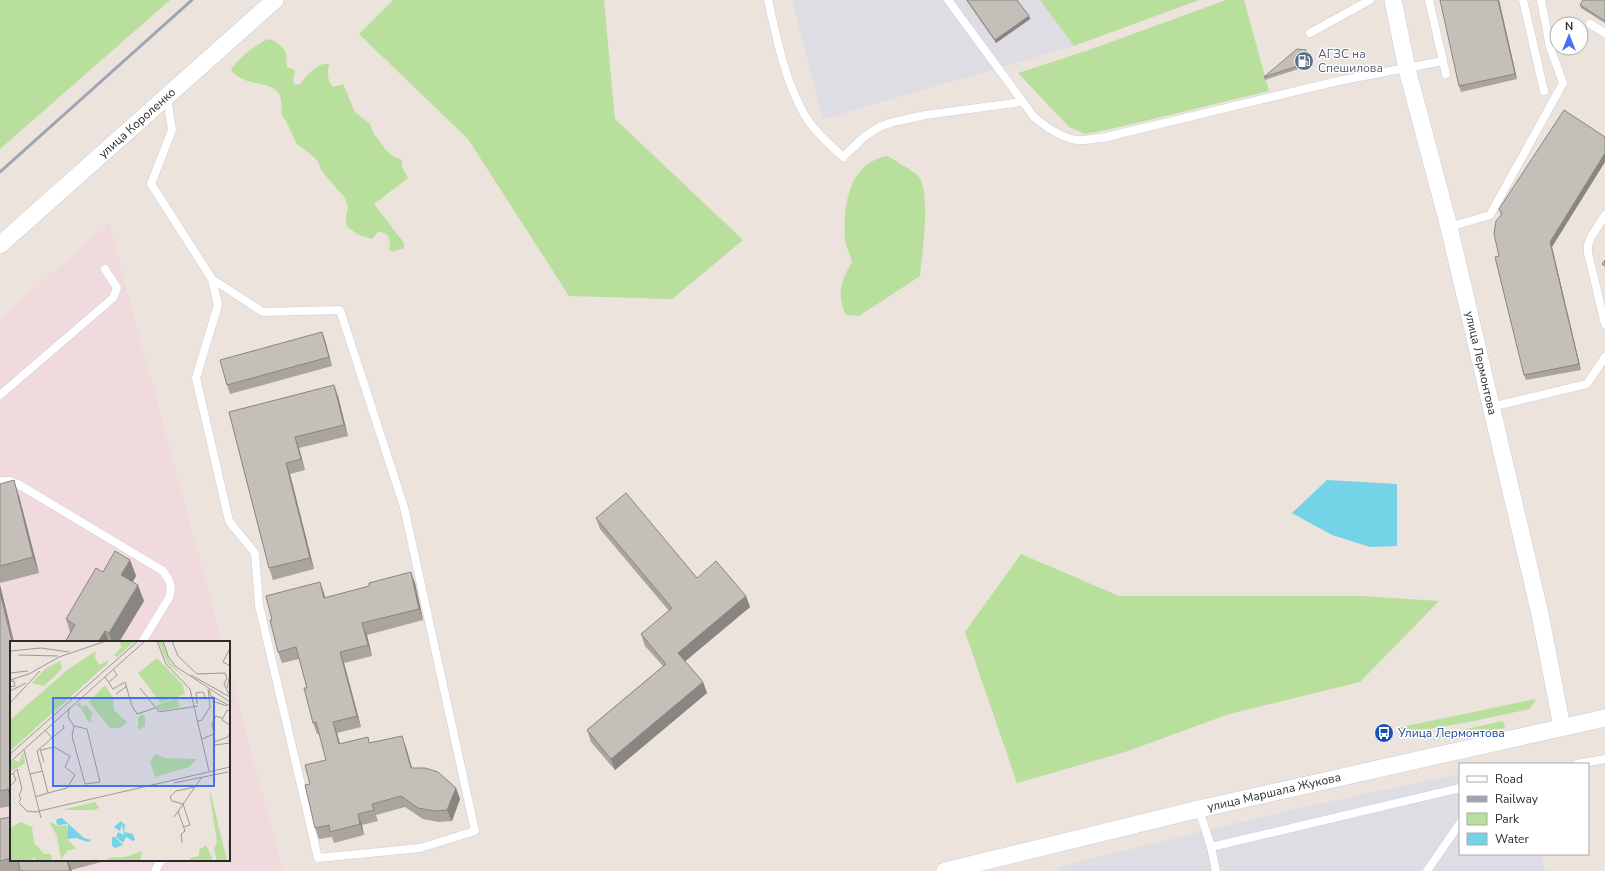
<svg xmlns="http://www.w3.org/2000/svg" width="1605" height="871" font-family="'Nunito Sans',sans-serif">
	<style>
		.industrial { fill: #dedde4 }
		.medical { fill: #f1dadd }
		.green { fill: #b8df9c }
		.water { fill: #75d3e8 }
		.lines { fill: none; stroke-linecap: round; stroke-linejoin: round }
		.lane-casing { stroke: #cbcfdb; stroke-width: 9 }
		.street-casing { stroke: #cbcfdb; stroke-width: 18 }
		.lane { stroke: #fff; stroke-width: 8 }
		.street { stroke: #fff; stroke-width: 17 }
		.rail { stroke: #9fa4b3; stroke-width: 3 }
		.wall { fill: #a9a49e }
		.shaded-wall { fill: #898681 }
		.building { fill: #c4bfb8; stroke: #898681 }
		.labels { text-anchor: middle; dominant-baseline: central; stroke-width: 3; stroke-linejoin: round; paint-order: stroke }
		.service-label { font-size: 12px; fill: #4e5e75; stroke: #fff; text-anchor: start }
		.street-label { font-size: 12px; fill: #2a2a2a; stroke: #fff }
		.transit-label { font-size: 12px; fill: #164399; stroke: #fff; text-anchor: start }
		.inset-road { fill: none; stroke: #9e9995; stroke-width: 1 }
		.view { fill: #4473f0; fill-opacity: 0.15; stroke: #4473f0; stroke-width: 2 }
		.inset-edge { fill: none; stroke: #2a2a2a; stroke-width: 2 }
	</style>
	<rect width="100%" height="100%" fill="#ebe3dc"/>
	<!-- industrial -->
	<g class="industrial">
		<path d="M792,0H1040L1074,46L823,119Z"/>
		<path d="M1460,774V854H1541L1545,871H1059L1058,867L1299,808Z"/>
	</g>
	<!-- medical -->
	<path class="medical" d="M109,223L222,642H11V860H229V668L283,871H0V319Z"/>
	<!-- green -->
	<g class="green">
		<path d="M0,0H170L0,149Z"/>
		<path d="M393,0H604L615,119L743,240L672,299L569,296L468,139L359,34Z"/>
		<path d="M1040,0H1199L1074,46Z"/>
		<path d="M1226,0H1244L1269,91L1115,128L1085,134L1069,127L1018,73L1089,50Z"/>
		<path d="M269,39C274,40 285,48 286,53C287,58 286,62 287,67L295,70L293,82L296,85L300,84C307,76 317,62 329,64C327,73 327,80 333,87L343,84L355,112L370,124L374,134L386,150L393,156L402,160V167L408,178L374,204L404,243V248L392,252L389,250C391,240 390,232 378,232L372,239L359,235L347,227L346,217L348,207L345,198L321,170L319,163L314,157L297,144L286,121L281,114C288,73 246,92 231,70C238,58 256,44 269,39Z"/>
		<path d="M888,156C895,161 914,171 919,177C931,196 922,253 920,276L859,316L846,315C836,292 841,282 852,262C850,254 845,245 845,238C843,205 849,162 888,156Z"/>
		<path d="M1021,554L1119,596H1361L1439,601L1360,682L1229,714L1125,752L1017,783L965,632Z"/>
		<path d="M1536,699L1530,709L1469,722L1400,734L1397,728Z"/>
		<path d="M1503,721L1505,728L1464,736L1425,738Z"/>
	</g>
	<!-- water -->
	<path class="water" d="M1327,480L1397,484V546L1370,547L1332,535L1292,513Z"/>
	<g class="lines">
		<!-- lane casing -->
		<g class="lane-casing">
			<g id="lane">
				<path d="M768,0C777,39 784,78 804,114C814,131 829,144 843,157L864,137L879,127L893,122L925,115L1022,102"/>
				<path d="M948,0L1034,117C1046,127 1061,138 1077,140C1085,141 1095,138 1102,138L1338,81L1443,61L1446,74"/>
				<path d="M1429,0L1443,61"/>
				<path d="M1523,0L1544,91"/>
				<path d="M1590,24L1605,33"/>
				<path d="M1310,33L1370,0"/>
				<path d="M167,97L172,130L151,184L212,279L218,305L196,378L229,521L255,553L259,605L318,858L420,848L475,831L404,507L340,310L263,312L212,279"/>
				<path d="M1605,215L1591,237L1588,245V253L1605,324"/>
				<path d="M1449,227L1490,215L1563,83L1550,47L1541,0"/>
				<path d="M0,395L113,298L117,288L105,269"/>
				<path d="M1491,407L1587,384L1605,357"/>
				<path d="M0,481H10L18,484L163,571C170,580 173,587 169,598L142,642"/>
				<path d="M1577,764L1605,759"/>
				<path d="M1199,809L1211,847L1216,871"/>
				<path d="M1211,847L1460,788"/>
				<path d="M155,871L161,860"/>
				<path d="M1427,871L1460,823"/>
			</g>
		</g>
		<!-- street casing -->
		<g class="street-casing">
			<g id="street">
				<path d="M1393,0L1407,69L1449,227L1540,614L1562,727"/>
				<path d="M0,245L275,0"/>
				<path d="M945,871L1199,809L1605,718"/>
			</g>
		</g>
		<!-- lane -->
		<use href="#lane" class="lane"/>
		<!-- street -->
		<use href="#street" class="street"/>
		<!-- rail -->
		<path class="rail" d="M0,172L192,0"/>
	</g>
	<!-- wall -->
	<g class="wall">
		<path d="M966,0H1017L1029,16L1030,19L996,43Z"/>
		<path d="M1499,0L1517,79L1461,92L1459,86Z"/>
		<path d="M1605,0V23L1581,8L1580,5Z"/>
		<path d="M1306,50L1311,65L1265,80L1264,77Z"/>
		<path d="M1499,209L1552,247L1581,370L1526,380L1524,375L1499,256L1501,215Z"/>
		<path d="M322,332L325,340L332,366L230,394L227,385Z"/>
		<path d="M338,396L348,436L299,448L305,470L290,474L314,569L273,580L269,568L229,412Z"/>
		<path d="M0,484L19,496L39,573L0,583Z"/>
		<path d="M596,518L697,578L746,596L750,607L685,661L703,682L707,693L615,770L591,742L587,730L663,666L645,646L641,634L669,611L600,529Z"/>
		<path d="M130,560L136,576L133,582L144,601L119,642H65L70,632L66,619L103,572Z"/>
		<path d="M415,583L423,620L367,635L372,656L344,663L361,727L337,733L340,744L370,743L406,747L412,768L456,788L460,799L452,821L439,822L423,819L405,807L376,815L378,821L362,825L364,835L334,843L332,837L319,839L315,828L310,784L326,760L320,734H317L313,723L307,688L299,659L282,663L278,652L324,593L325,598Z"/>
		<path d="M0,585L14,642H11V806L0,808Z"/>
		<path d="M11,817V860H109L71,870L72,871H0V819Z"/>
	</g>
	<!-- shaded-wall -->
	<g class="shaded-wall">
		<path d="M1498,0H1499L1517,79L1515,74Z"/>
		<path d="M1029,16L1030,19L996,43L995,40Z"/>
		<path d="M1605,153V162L1552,247L1581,370L1579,364L1550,242Z"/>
		<path d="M322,332L325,340L332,366L329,357Z"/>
		<path d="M334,385L338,396L348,436L344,425Z"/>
		<path d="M295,437L299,448L305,470L301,459Z"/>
		<path d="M286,463L290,474L314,569L310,558Z"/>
		<path d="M14,480L19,496L39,573L33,557Z"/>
		<path d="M130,560L136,576L127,591L121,575Z"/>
		<path d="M411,572L415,583L423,620L419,609Z"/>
		<path d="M320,582L324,593L328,609L324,598Z"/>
		<path d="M0,585L14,642H13L0,592Z"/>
		<path d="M138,585L144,601L119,642H112L109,633Z"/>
		<path d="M746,596L750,607L682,664L678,653Z"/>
		<path d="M362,623L367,635L372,656L368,645Z"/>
		<path d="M105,631L109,642H98Z"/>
		<path d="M340,652L344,663L361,727L357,716Z"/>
		<path d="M703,682L707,693L615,770L611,759Z"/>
		<path d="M333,722L337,733L343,756L339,744Z"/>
		<path d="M402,736L406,747L415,779L411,768Z"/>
		<path d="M456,788L460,799L452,821L447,810Z"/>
		<path d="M358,814L362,825L364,835L360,824Z"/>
		<path d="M67,860H68L72,871H70Z"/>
	</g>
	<!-- building -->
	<g class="building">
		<path d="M967,0H1017L1029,16L995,40Z"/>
		<path d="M1440,0H1498L1515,74L1459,86Z"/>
		<path d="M1583,0H1605V21L1580,5Z"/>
		<path d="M1297,49L1306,50L1310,62L1264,77Z"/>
		<path d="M1564,110L1605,137V153L1550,242L1579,364L1524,375L1495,257L1499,256L1494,234L1496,221L1502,214L1499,209Z"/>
		<path d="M1605,260V266L1602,264Z"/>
		<path d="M322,332L329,357L227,385L220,360Z"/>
		<path d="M334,385L344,425L295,437L301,459L286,463L310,558L269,568L229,412Z"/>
		<path d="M14,480L33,557L0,566V484Z"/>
		<path d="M626,493L697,578L716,561L746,596L678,653L703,682L611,759L587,730L666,664L641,634L672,608L596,518Z"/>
		<path d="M115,551L130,560L121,575L138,585L109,633L105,631L98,642H65L75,625L66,619L96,568L103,572Z"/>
		<path d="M411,572L419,609L362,623L368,645L340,652L357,716L333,722L339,744L368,737L369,743L402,736L411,768H425L438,772L456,788L447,810L435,811L418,808L401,796L372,804L374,810L358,814L360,824L330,832L329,825L315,828L305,785L310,784L305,765L326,760L316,722L313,723L304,688H307L296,647L278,652L270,620H272L266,596L320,582L324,598L369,586V583Z"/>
		<path d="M0,592L12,642H10L11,647V801L8,789L0,791Z"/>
		<path d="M11,817V858L0,861V819Z"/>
		<path d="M18,860H67L70,871H20Z"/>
	</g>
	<!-- icons -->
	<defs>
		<g id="fuel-disc" transform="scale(1)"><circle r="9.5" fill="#5c6f8a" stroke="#fff"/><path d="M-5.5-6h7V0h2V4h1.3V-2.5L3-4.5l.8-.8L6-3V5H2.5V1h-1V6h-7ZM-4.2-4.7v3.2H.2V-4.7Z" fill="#fff"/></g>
		<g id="bus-disc" transform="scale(1)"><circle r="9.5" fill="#1a4fb4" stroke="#fff"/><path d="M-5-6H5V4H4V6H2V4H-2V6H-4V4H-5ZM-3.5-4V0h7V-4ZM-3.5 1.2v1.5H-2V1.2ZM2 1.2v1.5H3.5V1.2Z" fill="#fff"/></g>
	</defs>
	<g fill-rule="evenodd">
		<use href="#fuel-disc" x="1304" y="61"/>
		<use href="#bus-disc" x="1384" y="733"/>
	</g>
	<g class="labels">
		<!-- service labels -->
		<g class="service-label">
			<text x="1318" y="54">АГЗС на<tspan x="1318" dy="14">Спешилова</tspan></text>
		</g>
		<!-- street labels -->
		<g class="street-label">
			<text transform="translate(137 123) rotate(-42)">улица Короленко</text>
			<text transform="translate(1481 363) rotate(77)">улица Лермонтова</text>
			<text transform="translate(1274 792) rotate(-13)">улица Маршала Жукова</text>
		</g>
		<!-- transit labels -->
		<g class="transit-label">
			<text x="1398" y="733">Улица Лермонтова</text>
		</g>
	</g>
	<!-- overview -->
	<g transform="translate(10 641)">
		<rect width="220" height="220" fill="#ebe3dc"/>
		<path d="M125,0L107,16L104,14L112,6L109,1ZM148,0H152L160,22L177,38L158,23ZM86,10L85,16L89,24L99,19L97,23L0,110V79L60,27ZM147,17L173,44L175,53L151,62L128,32ZM50,20L52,28L34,45L22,42L35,28ZM95,44L103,57L104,69L117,81L110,87H100L79,61ZM167,57L170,66L150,70L145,65ZM70,61L72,66L76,64L83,73L80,78L83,82L78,80L71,67L66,64ZM132,73L135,76V85L128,89V77ZM13,111L15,122L0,131V122L4,119L9,121ZM145,113L155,117L187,118L179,126L145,136L140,121ZM199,149L201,154L217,220H207L204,208L207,201ZM85,161L89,167L84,169H51ZM11,181L22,186L24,202L34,213H41L42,220H26L24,215L22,220H0V187ZM39,181L48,185L57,184V198L66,208L58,209L51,218L47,195ZM196,204L203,220H180V217L189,215V209ZM132,210L130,220H98V217L115,216Z" fill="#b8df9c"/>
		<path d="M52,177L74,197L81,199L78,201L66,197L57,198L58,183L48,184L46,181L47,178ZM111,180L115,184L114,191L123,193L125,199L123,200L116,196L113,202L106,196L108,191L114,194L112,183L110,190L104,186ZM102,196H105L113,204L105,207L102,205Z" fill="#75d3e8"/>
		<path class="inset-road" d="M147,0L156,23L180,48L199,130M153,0L158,15L165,25L220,61M162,0L168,15L187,33L215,32L217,37L214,43L220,55M220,7L213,21L220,25M0,10L31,7L59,11M8,14L48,15M0,32L18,30M181,34L220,56M95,36L103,48L115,41L122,65L127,73L145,67M0,39L19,33L49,16L96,0M0,40H4L5,45L0,46M99,41L107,34L103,28M130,47L149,71L188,65M217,47L220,33M199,49L201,55L220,65M0,50L16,42M106,53L117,45M202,60L217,65M0,62L30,30M187,63L186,52L193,51L196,58M59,67L58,76L64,85L62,95L75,143L90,141L77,88L64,85M220,70L217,69L212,79L220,84M188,80L192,79L200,66L198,48M220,92L218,96L204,101L205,104L220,102M42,97L54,87L53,84M192,98L204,93L202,82L206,75L212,77M30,108L34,121M14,109L31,177M31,109L44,106L60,115L55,126L65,134L57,147L38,152L27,110L42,97L35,89M0,113L128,0M0,121L135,0M20,133L33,130M0,135L7,128L12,148L9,154L11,158L9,161M164,142L218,131M0,145L6,139L3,132M25,156L38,152M9,162L17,170L25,171L220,126M168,170L175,190L171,193L172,202M164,176L192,136M174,186L180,184L173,163L162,160L160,156L166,150L185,146M219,200L220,220"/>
		<path class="view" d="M43,57H204V145H43Z"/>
		<rect width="220" height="220" class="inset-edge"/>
	</g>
	<!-- legend -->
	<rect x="1459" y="763" width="130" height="92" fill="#ffffff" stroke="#aaaaaa"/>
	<rect x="1467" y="776" width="20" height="6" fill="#ffffff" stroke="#aaaaaa"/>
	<text x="1495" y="783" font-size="12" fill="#2a2a2a">Road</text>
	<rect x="1467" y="796" width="20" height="6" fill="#9fa4b3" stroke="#aaaaaa"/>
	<text x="1495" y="803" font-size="12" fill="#2a2a2a">Railway</text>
	<rect x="1467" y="813" width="20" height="12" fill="#b8df9c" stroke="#aaaaaa"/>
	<text x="1495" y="823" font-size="12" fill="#2a2a2a">Park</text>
	<rect x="1467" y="833" width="20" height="12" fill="#75d3e8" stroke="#aaaaaa"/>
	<text x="1495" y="843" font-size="12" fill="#2a2a2a">Water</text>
	<!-- north arrow -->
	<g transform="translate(1569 36)"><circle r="19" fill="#ffffff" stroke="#aaaaaa"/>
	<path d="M0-3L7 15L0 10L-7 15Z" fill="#4473f0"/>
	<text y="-6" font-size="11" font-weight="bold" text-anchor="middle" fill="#2a2a2a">N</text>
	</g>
</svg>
